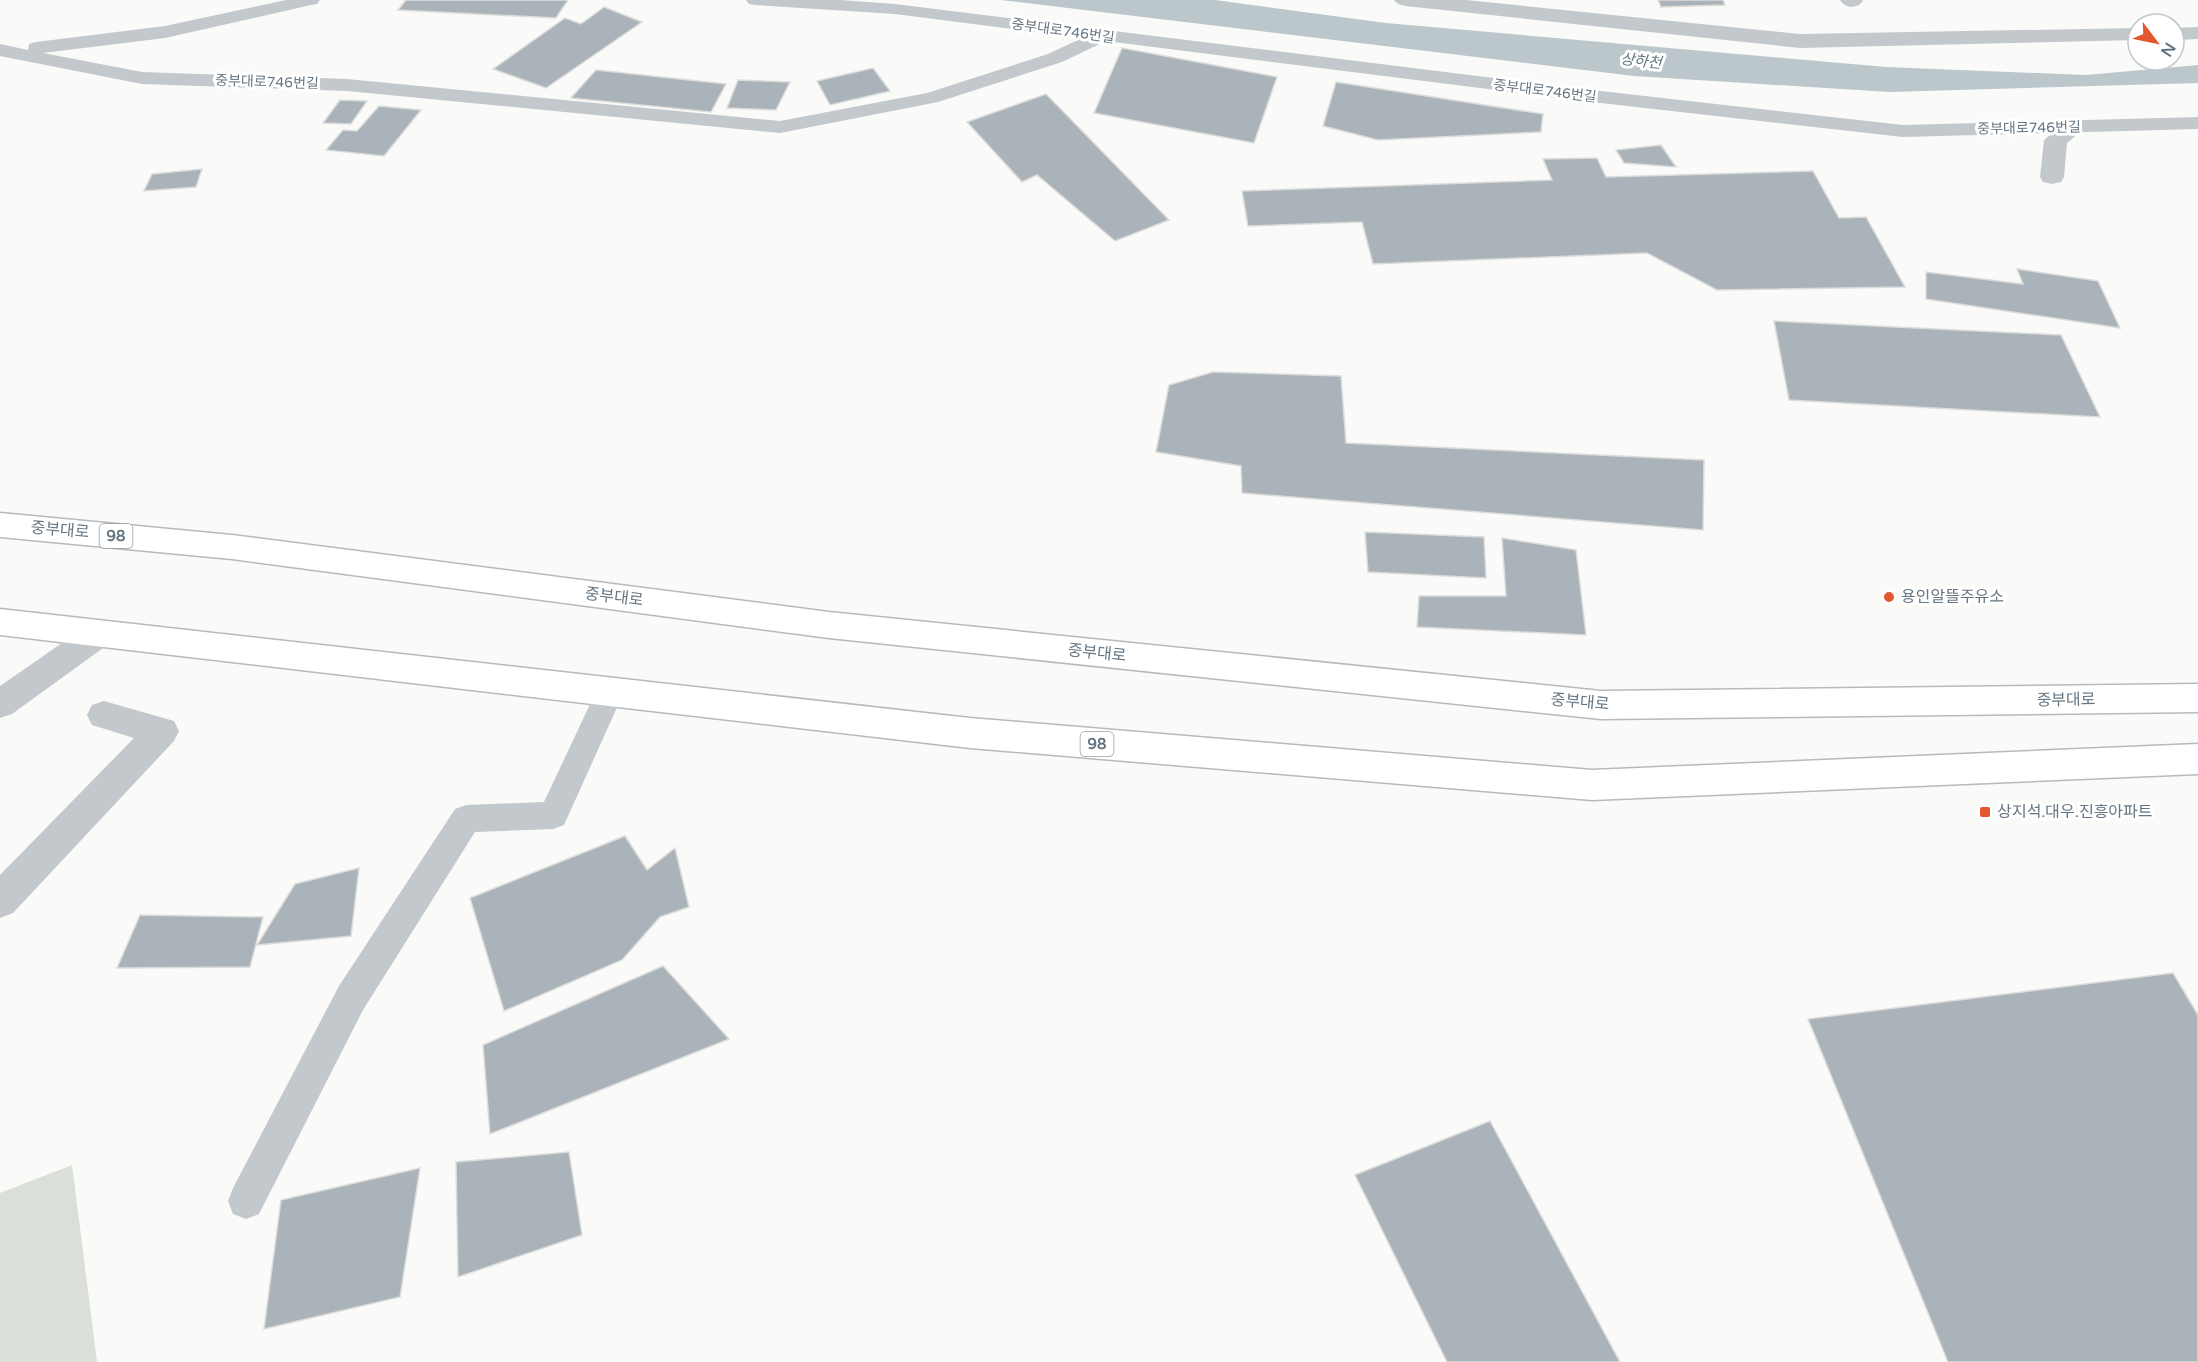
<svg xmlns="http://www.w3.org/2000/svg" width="2198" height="1362" font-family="'Varela Round','Noto Sans KR',sans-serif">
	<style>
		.green { fill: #dadfd7 }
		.water { fill: #bbc7cb }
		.building { fill: #aab3b9; stroke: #dcdcda; stroke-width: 1.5 }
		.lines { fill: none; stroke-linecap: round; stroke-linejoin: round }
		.primary-casing { stroke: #b5babe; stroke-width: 3 }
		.lane { fill: #c3c8cc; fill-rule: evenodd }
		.street { fill: #c3c8cc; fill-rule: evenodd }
		.primary { fill: #fff; fill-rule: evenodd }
		.poi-dot { fill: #e4572e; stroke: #fff; stroke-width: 2 }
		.labels { text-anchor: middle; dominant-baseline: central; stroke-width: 6; stroke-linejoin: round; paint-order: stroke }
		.far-street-label { font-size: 14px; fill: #657683; stroke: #fff }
		.far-water-label { font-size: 15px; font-style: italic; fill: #60757c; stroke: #fff }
		.shield { fill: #fff; stroke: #939fa8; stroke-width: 1.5 }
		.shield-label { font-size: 15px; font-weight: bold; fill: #657683 }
		.street-label { font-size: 16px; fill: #657683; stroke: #fff }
		.poi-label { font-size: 16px; fill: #657683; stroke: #fff; text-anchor: start }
	</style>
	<rect width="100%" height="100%" fill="#fafaf8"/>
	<!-- green -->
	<path class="green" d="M72,1165L97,1362H0V1193Z"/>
	<!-- water -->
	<path class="water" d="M1001,0H1215L1386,23L1886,67L2086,75L2198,65V83L1890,92L1634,76Z"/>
	<!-- building -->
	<g class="building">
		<path d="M406,0H568L556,18L398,10Z"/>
		<path d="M1658,0H1723L1725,5L1661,7Z"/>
		<path d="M604,7L642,22L546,88L493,69L565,18L581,24Z"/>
		<path d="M1122,48L1277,77L1254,143L1094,113Z"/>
		<path d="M873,68L890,91L830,105L817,81Z"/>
		<path d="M596,70L726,84L711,112L571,98Z"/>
		<path d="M738,80L790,82L776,110L727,108Z"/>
		<path d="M1336,82L1543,114L1541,132L1378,140L1323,126Z"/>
		<path d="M1046,94L1169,220L1115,241L1037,175L1022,182L967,122Z"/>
		<path d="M340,100L367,101L351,124L323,123Z"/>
		<path d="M379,106L421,110L384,156L326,150L343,130L357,131Z"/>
		<path d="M1661,145L1676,167L1624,163L1616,150Z"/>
		<path d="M1597,158L1606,177L1813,171L1839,218L1866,217L1905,287L1717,290L1647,253L1373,264L1362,222L1248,226L1242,191L1552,180L1543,159Z"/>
		<path d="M202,169L196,187L144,191L152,174Z"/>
		<path d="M2017,269L2098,281L2120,328L1926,299V272L2023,284Z"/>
		<path d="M1774,321L2061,335L2100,417L1789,400Z"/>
		<path d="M1213,372L1341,376L1346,443L1704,460L1703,530L1242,493L1241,466L1156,452L1169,385Z"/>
		<path d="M1365,532L1484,537L1486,578L1368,572Z"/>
		<path d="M1502,538L1576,550L1586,635L1417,627L1419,596H1506Z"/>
		<path d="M625,836L647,870L675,848L689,907L660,917L622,960L504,1011L470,898Z"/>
		<path d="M359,868L351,936L257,945L295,884Z"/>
		<path d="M140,915L263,917L250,967L117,968Z"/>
		<path d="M663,966L729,1039L490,1134L483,1045Z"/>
		<path d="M2173,973L2198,1015V1362H1948L1808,1019Z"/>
		<path d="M1490,1121L1620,1362H1447L1355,1175Z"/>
		<path d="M569,1152L582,1235L458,1277L456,1162Z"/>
		<path d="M420,1168L400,1297L264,1329L281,1200Z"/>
	</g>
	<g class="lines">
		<!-- primary casing -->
		<g class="primary-casing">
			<g id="primary">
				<path d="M0,513L232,535L829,612L1601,691L2198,684V712L1601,719L829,638L232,559L0,537Z"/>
				<path d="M0,609L970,718L1592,770L2198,744V774L1592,800L970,748L0,635Z"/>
			</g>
		</g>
		<!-- lane -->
		<g class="lane">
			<path d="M286,0H320L317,4L311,5L165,38L43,53L142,72L347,79L780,121L927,93L1048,54L1082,38L895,14L755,5L749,4L746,0H840L895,4L1583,89L1903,125L2198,117V129L1903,137L1583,101L1106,41L1062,62L938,102L780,133L347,91L142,84L0,56V44L28,50L29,44L36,42L165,26Z"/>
			<path d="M610,680L620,683L624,692L564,825L553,829L475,832L363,1010L259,1214L246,1219L233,1214L228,1201L233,1188L339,986L455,809L466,805L544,802L600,683Z"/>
		</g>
		<!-- street -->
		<g class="street">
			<path d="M1394,0H1466L1800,34L2138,28V40L1800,48L1405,6L1398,4Z"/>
			<path d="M1840,0H1862L1863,1L1859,5C1851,8 1846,8 1840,0Z"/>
			<path d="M2198,27V39L2174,40V28Z"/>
			<path d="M2074,120L2082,122L2086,127L2067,143L2064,177L2061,182L2052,184L2043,182L2040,177L2044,140L2066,122Z"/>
			<path d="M99,621L110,625L115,634L110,643L12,714L0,718V686L88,625Z"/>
			<path d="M104,701L174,721L179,731L174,741L13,913L0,918V875L134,738L92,725L87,715L92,705Z"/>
		</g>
		<!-- primary -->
		<use href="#primary" class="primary"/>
	</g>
	<!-- markers -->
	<g class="poi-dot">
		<circle cx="1889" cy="597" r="6"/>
		<rect x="1979" y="806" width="12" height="12" rx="3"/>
	</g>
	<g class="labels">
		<!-- far-street labels -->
		<g class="far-street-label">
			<text transform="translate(1063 31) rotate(8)">중부대로746번길</text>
			<text transform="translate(267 82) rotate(2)">중부대로746번길</text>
			<text transform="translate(1545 91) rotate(7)">중부대로746번길</text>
			<text transform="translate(2029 128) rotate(-1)">중부대로746번길</text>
		</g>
		<!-- far-water labels -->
		<g class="far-water-label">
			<text transform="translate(1641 61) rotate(6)">상하천</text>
		</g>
		<!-- shield labels -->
		<g class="shield">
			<rect x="99.5" y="524" width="33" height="24" rx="4.5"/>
			<rect x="1080.5" y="732" width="33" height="24" rx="4.5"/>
		</g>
		<g class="shield-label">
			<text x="116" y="536">98</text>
			<text x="1097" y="744">98</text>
		</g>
		<!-- street labels -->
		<g class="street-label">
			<text transform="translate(60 530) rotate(5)">중부대로</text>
			<text transform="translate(614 597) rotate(7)">중부대로</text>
			<text transform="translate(1097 653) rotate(6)">중부대로</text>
			<text transform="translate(2066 700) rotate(-1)">중부대로</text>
			<text transform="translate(1580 702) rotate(5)">중부대로</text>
		</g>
		<!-- poi labels -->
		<g class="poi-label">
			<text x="1901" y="597">용인알뜰주유소</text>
			<text x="1997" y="812">상지석.대우.진흥아파트</text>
		</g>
	</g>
	<!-- north arrow -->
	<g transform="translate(2156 42) rotate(122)"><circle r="28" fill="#ffffff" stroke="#c1c8cd" stroke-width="1.5"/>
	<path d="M0-4.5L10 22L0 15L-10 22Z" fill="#e4572e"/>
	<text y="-9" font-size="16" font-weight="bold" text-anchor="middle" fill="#657683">N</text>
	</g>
</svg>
